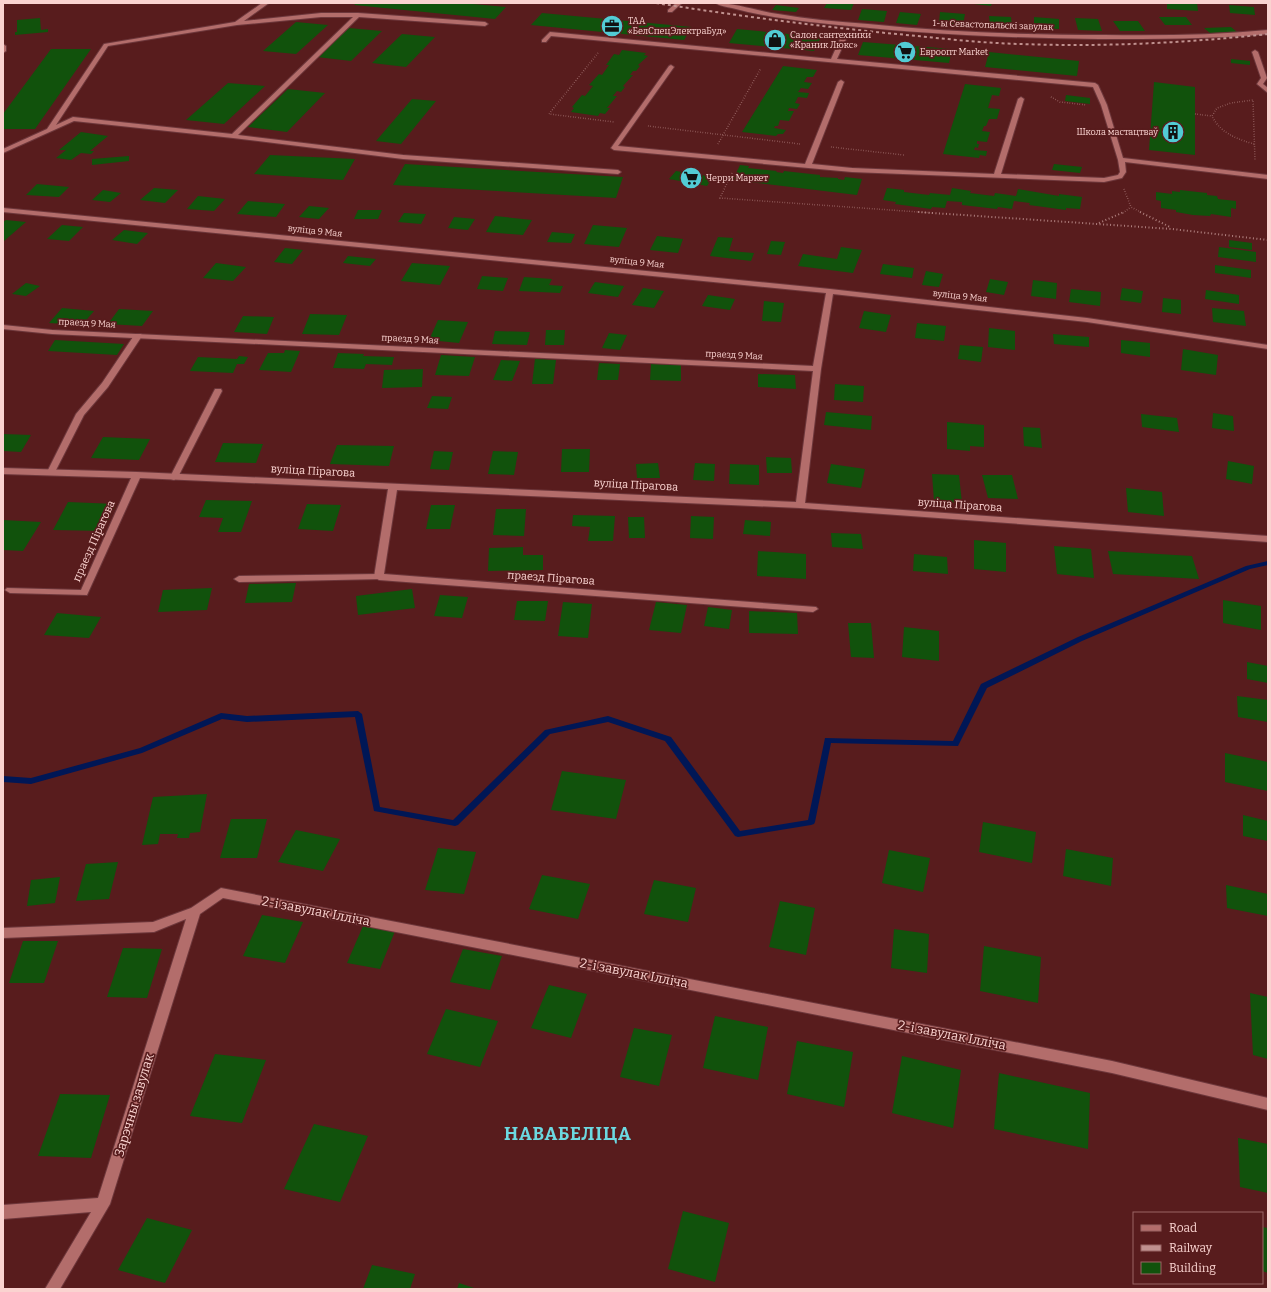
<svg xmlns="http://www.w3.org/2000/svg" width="1271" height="1292" font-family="Bitter,serif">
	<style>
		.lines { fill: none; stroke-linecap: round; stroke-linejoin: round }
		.stream { fill: #001756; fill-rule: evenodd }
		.building { fill: #11520c }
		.service-casing { stroke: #6d373b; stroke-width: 2 }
		.minor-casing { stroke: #6d373b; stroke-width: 2 }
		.path-far1 { stroke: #b0807f; stroke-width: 1.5; stroke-dasharray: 0.5 2; stroke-linecap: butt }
		.path { stroke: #b0807f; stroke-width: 2; stroke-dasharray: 1 2.5; stroke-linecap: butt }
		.service { fill: #b36d6b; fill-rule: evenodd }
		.minor { fill: #b36d6b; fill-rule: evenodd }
		.rail { stroke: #c0918f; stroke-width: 2; stroke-dasharray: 3 3; stroke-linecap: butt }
		.labels { text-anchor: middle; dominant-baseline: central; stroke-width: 3.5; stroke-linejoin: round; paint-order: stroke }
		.far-poi-label { font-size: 9px; fill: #fad3d0; stroke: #581c1d; text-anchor: start }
		.far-street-label { font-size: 9px; fill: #fad3d0; stroke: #581c1d }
		.street-label { font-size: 11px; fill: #fad3d0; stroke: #581c1d }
		.near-street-label { font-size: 13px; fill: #fad3d0; stroke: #581c1d }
		.near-district-label { font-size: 18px; font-weight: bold; letter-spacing: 1px; fill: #6cd9e1; stroke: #581c1d }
	</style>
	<rect width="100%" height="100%" fill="#581c1d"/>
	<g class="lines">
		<!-- stream -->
		<path class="stream" d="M1268,561V565L1250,569L1082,641L987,688L958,746L831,743L815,822L814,824L811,825L738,837L735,836L665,741L608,722L550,734L458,825L455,826L374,811L355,717L247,722L222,719L142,753L31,784L3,782V776L31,778L140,748L221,713L247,716L358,711L362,714L380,807L453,820L545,730L608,716L671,737L740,831L808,820L825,738L953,741L981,684L1078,637L1246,566Z"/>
	</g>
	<!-- building -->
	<g class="building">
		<path d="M357,3H462L506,7L495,19L354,5Z"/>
		<path d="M827,3H854L851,10L824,8Z"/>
		<path d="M974,3H992L991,6L974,4Z"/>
		<path d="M1167,3H1197L1198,11L1167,9Z"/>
		<path d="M776,5L799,8L796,12L772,10Z"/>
		<path d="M1229,5L1254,7L1255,15L1230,13Z"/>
		<path d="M862,9L887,11L884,22L858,20Z"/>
		<path d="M900,12L921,14L917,25L896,23Z"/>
		<path d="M940,12L965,14L963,25L939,23Z"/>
		<path d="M542,13L692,27L684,40L531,25Z"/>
		<path d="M989,16L1011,17L1012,26L990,25Z"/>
		<path d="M1034,17L1059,19V29L1034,28Z"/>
		<path d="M1159,17H1186L1192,25H1165Z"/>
		<path d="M40,18L41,30L48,29V32L15,35V32H17V20Z"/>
		<path d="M1075,18L1098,19L1102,31L1078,30Z"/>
		<path d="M1113,21H1138L1145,31H1120Z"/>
		<path d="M296,22L328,25L296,54L263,51Z"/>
		<path d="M1231,27L1237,32L1210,33L1204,28Z"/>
		<path d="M349,28L382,31L351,61L317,57Z"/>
		<path d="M737,29L821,37L814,51L729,43Z"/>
		<path d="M402,34L435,37L406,67L372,63Z"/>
		<path d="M863,42L952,49L949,63L858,55Z"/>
		<path d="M51,49H91L35,129H3V114Z"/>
		<path d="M622,50L646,53L644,55L648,56L638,65L640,66L636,71H633L630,75H633L623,86L625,87L621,92L617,91L613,96H617L607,108H610L605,114L600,113L598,116L571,112L574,108L572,107L582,95L585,96L593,86L589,85L599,74L602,75L609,65H606L614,54L619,55Z"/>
		<path d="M989,52L1079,61L1077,76L985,67Z"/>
		<path d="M1231,59L1250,61V65L1231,63Z"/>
		<path d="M783,66L817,70L813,77H807L804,82L812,83L808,89L801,88L798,92L809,93L807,98L798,97L795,103L800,104L797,109L789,108L788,111H794L789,121L780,120L778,126H775L774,128L786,130L783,134H778L776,136L742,132Z"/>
		<path d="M1154,82L1195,87V155L1149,150Z"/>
		<path d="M228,83L265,86L224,124L186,120Z"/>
		<path d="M965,84L1001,88L999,96L992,95L988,108L1000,109L997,119H989L986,126H984L982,131L990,132L987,142L977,141V144H979L978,148L975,147L974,150L987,151L986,156L980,155L979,158L943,154Z"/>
		<path d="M288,89L325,93L287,132L248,127Z"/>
		<path d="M1066,95L1090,98V104L1065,101Z"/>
		<path d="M412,99L436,101L401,144L376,141Z"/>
		<path d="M81,132L108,136L90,151H94L91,154L81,153L71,160L56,158L66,150H59Z"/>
		<path d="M270,155L355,159L343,180L254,174Z"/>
		<path d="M129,156V161L92,165V159Z"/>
		<path d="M405,164L623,177L616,198L393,185Z"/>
		<path d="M1054,164L1082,167L1080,173L1052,170Z"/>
		<path d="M740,165L749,166L748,168L777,171L776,172L783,173L784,171L820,175V177L838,178V179L844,180L845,177L862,179L857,195L733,180Z"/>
		<path d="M676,171L713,177L707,186L669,179Z"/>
		<path d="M37,184L69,187L59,197L26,195Z"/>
		<path d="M154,188L178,190L165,203L140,200Z"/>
		<path d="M887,188L904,190V192L929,195L930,193L950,195L952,188L971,191L970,193L994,196L995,193L1016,196L1018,189L1059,196V194L1082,197L1080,209L1066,208V210L1029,205L1030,203L1014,201L1012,209L998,207L997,209L962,205V202L947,201L945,208L932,207L931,209L895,204L896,202L883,200Z"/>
		<path d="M103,190L121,193L110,202L92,200Z"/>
		<path d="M1180,190L1207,193V195L1217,196L1218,199L1236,201V209L1231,208V217L1211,214L1210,216L1193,215L1176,212V210L1161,208V201L1156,200V192L1172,194V191L1180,192Z"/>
		<path d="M198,196L225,199L214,211L187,209Z"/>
		<path d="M248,201L285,204L276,217L237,214Z"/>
		<path d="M309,206L329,208L319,219L299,217Z"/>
		<path d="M358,210H382L378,219H354Z"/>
		<path d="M404,213L426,214L421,224L398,222Z"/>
		<path d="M495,216L532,220L523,235L486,232Z"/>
		<path d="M454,217L475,219L468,230L448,228Z"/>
		<path d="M6,220L26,222L4,241H3V222Z"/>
		<path d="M62,225L83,227L69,241L47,239Z"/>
		<path d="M593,225L627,228L619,247L584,244Z"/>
		<path d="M124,230L148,233L137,244L112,240Z"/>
		<path d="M552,232L575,234L571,243L547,242Z"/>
		<path d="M657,236L683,239L678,253L650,250Z"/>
		<path d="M718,237L733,238L729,251L754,253L751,261L710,256Z"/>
		<path d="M1229,240L1252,243V250L1229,247Z"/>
		<path d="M771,241L785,242L781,255L767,254Z"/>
		<path d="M841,247L862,250L853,273L798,266L803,254L837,259Z"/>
		<path d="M1219,247L1256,252V262L1218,257Z"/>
		<path d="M285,248L303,250L292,264L274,262Z"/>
		<path d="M348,256L376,259L370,266L343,263Z"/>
		<path d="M216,263L246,267L233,281L203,278Z"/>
		<path d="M412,263L450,266L440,285L401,281Z"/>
		<path d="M883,264L914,268L912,278L880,274Z"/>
		<path d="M1215,265L1251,270V278L1215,273Z"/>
		<path d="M926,271L943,274L939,287L922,285Z"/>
		<path d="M482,276L508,278L503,291L477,289Z"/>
		<path d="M524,277L552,279L549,285L563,286L560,293L519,291Z"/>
		<path d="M990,279L1008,282L1004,295L986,292Z"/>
		<path d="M1033,280L1057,283L1056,299L1031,296Z"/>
		<path d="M595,282L624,286L618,297L588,293Z"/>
		<path d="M26,283L40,286L26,296L12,294Z"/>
		<path d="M643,288L664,291L654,308L632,305Z"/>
		<path d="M1122,288L1143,291L1141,303L1120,300Z"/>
		<path d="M1071,289L1101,292L1100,306L1069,302Z"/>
		<path d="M1206,290L1239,295V304L1205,299Z"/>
		<path d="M708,295L735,299L730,310L702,306Z"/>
		<path d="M1163,298L1181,300V314L1162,312Z"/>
		<path d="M764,301L784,303L781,322L762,321Z"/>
		<path d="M62,308L94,311L82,325L49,323Z"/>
		<path d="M1212,308L1244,311L1246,326L1213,322Z"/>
		<path d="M119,309L153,311L142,326L108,324Z"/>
		<path d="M864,311L891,315L886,332L859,328Z"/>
		<path d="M310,314L347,315L339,335L302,334Z"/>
		<path d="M243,316L274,317L267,334L234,332Z"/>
		<path d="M438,320L468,322L459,343L429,340Z"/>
		<path d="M917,323L946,326L944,341L915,338Z"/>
		<path d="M989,328L1015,331V350L988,347Z"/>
		<path d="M546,330H565L564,345H545Z"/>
		<path d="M495,331L530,332L527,345L492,344Z"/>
		<path d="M609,333L627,335L620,350L602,348Z"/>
		<path d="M1053,334L1089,337V347L1054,344Z"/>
		<path d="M55,340L124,344L117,355L48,351Z"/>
		<path d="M1121,340L1150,343V357L1121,353Z"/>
		<path d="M960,345L983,347L981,362L958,359Z"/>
		<path d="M1183,349L1218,355L1216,375L1181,370Z"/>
		<path d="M285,350L300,351L291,372L259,370L268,353H284Z"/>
		<path d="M338,353L364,354L363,356L394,357L392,365L366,364L364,369L333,368Z"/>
		<path d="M441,355L475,357L469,376L435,375Z"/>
		<path d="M239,356L248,357L244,364H237L233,373L190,371L198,357L237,359Z"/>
		<path d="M535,359L556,360L553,384H532Z"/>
		<path d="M501,360L520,361L512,381L493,380Z"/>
		<path d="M599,363L620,364L618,380H597Z"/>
		<path d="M651,364L681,365V381L650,380Z"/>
		<path d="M423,369L422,387L382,388L384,370Z"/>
		<path d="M758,374L795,375L796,389L758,387Z"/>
		<path d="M835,384L864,386L863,402L834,400Z"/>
		<path d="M432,396L452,397L448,409L427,408Z"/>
		<path d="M826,412L872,416L871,430L824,425Z"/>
		<path d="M1213,413L1233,416L1234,431L1212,428Z"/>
		<path d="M1141,414L1177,418L1179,432L1142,427Z"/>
		<path d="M947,422L984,425V447L970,446V451L947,449Z"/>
		<path d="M1023,427L1040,428L1042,448L1024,446Z"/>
		<path d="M3,434L31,435L21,452L3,451Z"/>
		<path d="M103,437L150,439L139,460L91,458Z"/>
		<path d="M223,443L263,444L256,463L215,462Z"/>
		<path d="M337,445L394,446L389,466L330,464Z"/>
		<path d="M562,449H590L589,472H561Z"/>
		<path d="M434,451L453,452L449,470L430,469Z"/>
		<path d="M493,451L518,452L514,475L488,474Z"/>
		<path d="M766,457L791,458L792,473H767Z"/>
		<path d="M1228,461L1254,466L1252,484L1226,479Z"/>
		<path d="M658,463L660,478H637L636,464Z"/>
		<path d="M695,463L715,464L714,481L693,480Z"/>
		<path d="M730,464L759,465V485L729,484Z"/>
		<path d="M831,464L865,469L861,488L827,483Z"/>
		<path d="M932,474L959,475L962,503L934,501Z"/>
		<path d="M982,475H1012L1018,499L988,498Z"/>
		<path d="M1126,488L1162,492L1164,516L1128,512Z"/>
		<path d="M206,500L252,501L241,532H218L223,518L199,517Z"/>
		<path d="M68,502L116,504L103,531L53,530Z"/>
		<path d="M307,504L341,505L333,531L298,529Z"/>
		<path d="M431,505H455L450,529H426Z"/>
		<path d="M496,509H526L524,536L493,535Z"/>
		<path d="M573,515L615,516L613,541H588L590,527L572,526Z"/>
		<path d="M691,516L714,517L713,539L690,538Z"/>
		<path d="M628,517H644L645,538H629Z"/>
		<path d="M3,520L41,522L23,551L3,550Z"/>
		<path d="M745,520L771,522L770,536L743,534Z"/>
		<path d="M831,533L861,534L863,549L832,547Z"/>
		<path d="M974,540L1006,543V572L974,569Z"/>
		<path d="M1054,546L1091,549L1094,578L1057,574Z"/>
		<path d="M523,547V555H543V570L488,571L489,548Z"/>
		<path d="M758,551L806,554V579L757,576Z"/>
		<path d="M1108,551L1192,556L1199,579L1113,574Z"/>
		<path d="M914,554L947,557L948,574L913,571Z"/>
		<path d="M296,583L292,602L245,603L249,584Z"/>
		<path d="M212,588L207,610L158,612L163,590Z"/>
		<path d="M412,589L415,608L358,615L356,596Z"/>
		<path d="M440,595L468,597L462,618L434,616Z"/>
		<path d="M1223,600L1261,606V630L1223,623Z"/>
		<path d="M517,601H548L545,621L514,620Z"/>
		<path d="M563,602L592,604L588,638L558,636Z"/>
		<path d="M656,602L687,605L681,633L649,630Z"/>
		<path d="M708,607L732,610L729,629L704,626Z"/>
		<path d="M749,611L797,613L798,634L749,633Z"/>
		<path d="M57,613L101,617L89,638L44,635Z"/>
		<path d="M848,623H871L874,658L851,657Z"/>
		<path d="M904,627L939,631V661L902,657Z"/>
		<path d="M1247,662L1268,666V683L1247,679Z"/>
		<path d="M1237,696L1268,700V722L1238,717Z"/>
		<path d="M1225,753L1268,762V791L1225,782Z"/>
		<path d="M562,771L626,780L616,819L551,810Z"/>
		<path d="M207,794L200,832L190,833L189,838H177L178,834H160L158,844L142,845L153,797Z"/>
		<path d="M1243,815L1268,821V841L1243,836Z"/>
		<path d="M231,819H267L257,858H220Z"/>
		<path d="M983,822L1036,832L1032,863L979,852Z"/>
		<path d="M296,830L340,839L323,871L278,862Z"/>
		<path d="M438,848L476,852L464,894L425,890Z"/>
		<path d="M1066,849L1113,858L1111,886L1063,876Z"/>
		<path d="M889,850L930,858L923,892L882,883Z"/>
		<path d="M118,862L109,899L76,901L86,864Z"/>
		<path d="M542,875L590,884L578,919L529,909Z"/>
		<path d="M60,877L55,903L27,906L31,880Z"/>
		<path d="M654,880L696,888L688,922L644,914Z"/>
		<path d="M1226,885L1268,894V916L1227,908Z"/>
		<path d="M780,901L815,908L806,955L769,947Z"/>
		<path d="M262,915L303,922L285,963L243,956Z"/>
		<path d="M363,926L395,931L380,969L347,963Z"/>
		<path d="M894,929L929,934L927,973L891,968Z"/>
		<path d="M23,941H58L44,983H9Z"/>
		<path d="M984,946L1041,957L1038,1003L980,991Z"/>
		<path d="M123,948L162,949L147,998L107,997Z"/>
		<path d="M463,949L502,956L490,990L450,982Z"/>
		<path d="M549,985L587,994L571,1038L531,1028Z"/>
		<path d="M1250,993L1268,997V1059L1253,1055Z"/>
		<path d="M446,1009L498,1021L480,1067L427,1054Z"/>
		<path d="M715,1016L768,1027L758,1080L703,1068Z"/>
		<path d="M634,1028L672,1035L659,1086L620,1077Z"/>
		<path d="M797,1041L853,1052L844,1107L787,1094Z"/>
		<path d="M215,1054L266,1060L242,1123L190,1116Z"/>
		<path d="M902,1056L961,1070L953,1128L892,1113Z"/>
		<path d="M999,1073L1090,1093L1088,1149L994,1129Z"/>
		<path d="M60,1094L110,1095L91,1158L38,1156Z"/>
		<path d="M314,1124L368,1136L340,1202L284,1189Z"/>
		<path d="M1238,1138L1268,1144V1193L1240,1187Z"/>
		<path d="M683,1211L729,1223L715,1282L668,1269Z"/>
		<path d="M147,1218L192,1230L165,1283L118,1270Z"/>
		<path d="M1262,1227L1268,1228V1273L1262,1271Z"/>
		<path d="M372,1265L415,1274L410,1289H363Z"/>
		<path d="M459,1283L477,1289H457Z"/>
	</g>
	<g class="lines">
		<!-- service casing -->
		<g class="service-casing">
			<g id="service">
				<path d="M262,3H269L244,21L321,13H358L485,22L488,24L485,26L359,17L238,135L403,155L618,170L621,172L618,174L403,159L233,138L74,121L3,153V149L47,129L104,44L235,22ZM321,17H353L232,134L73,117L56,125L108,46L237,25Z"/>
				<path d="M676,3H682L672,12H668V10Z"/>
				<path d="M550,32L831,59L841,37L844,35L847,37L837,59L1095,83L1098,85L1107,105L1123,158L1268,175V179L1125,162L1126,172L1122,178L1104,182L852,172L614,150L611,148L669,66L671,65L674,67L618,146L805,164L838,82L841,80L844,82L812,164L852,168L994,174L1018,99L1021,97L1024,99L1001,174L1104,178L1118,175L1120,172L1118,160L1101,105L1093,87L551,36L546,42H542V40Z"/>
				<path d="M1255,50L1258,52L1267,78L1263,84L1268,88V93L1257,84L1261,78L1252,52Z"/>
				<path d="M135,334H141L142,336L108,387L84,415L55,472L54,474H48L47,472L76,414L102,383Z"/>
				<path d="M215,389H221L222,391L178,477L174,480L171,479L170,477Z"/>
				<path d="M379,574L384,577L382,579L239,582L234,579L239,576Z"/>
			</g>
		</g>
		<!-- minor casing -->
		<g class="minor-casing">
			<g id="minor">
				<path d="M715,3C736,3 757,11 778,14C808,19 838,22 868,24C947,32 1026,35 1104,35C1159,36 1214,35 1268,30V34C1212,39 1155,39 1099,39C1002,38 906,33 810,22C784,19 758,15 732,8C727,7 720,6 715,3Z"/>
				<path d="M3,44L6,46V51L3,53Z"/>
				<path d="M3,208L830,289L1087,318L1268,345V349L1087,322L833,294L821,369L805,503L1268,536V542L800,508L397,490L384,574L816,607L818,609L813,612L379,580L374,577L388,489L140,478L87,595L10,593L5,590L7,588L81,590L131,478L3,474V468L137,472L796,502L813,371L52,334L3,329V325L52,330L813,366L826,293L3,212Z"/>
				<path d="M221,888L1112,1061L1268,1098V1110L1112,1073L223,898L200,914L110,1204L60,1289H45L91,1212L3,1219V1205L98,1198L186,919L154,932L3,938V928L153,922L191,908Z"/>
			</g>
		</g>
		<!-- path-far1 -->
		<g class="path-far1">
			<path d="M598,53L549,114L614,122"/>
			<path d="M1051,97L1060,102L1087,105"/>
			<path d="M1195,114L1212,116"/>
			<path d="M648,126L800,144"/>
			<path d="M718,144L761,68"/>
			<path d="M1254,144C1237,139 1220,133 1212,116L1217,108L1231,103L1253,100L1255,161"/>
			<path d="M831,147L904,155"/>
			<path d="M732,173L720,198L933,213"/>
			<path d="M1124,189L1131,207L1142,213"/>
			<path d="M1123,213L1131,207"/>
		</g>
		<!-- path -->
		<g class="path">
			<path d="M918,212L1172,229L1268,240"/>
			<path d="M1140,212L1170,227"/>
			<path d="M1099,223L1124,212"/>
		</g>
		<!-- service -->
		<use href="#service" class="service"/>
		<!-- minor -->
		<use href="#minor" class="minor"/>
		<!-- rail -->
		<path class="rail" d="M656,3C732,15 809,25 886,33C931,37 976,43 1021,44C1104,47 1186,43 1268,34"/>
	</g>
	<!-- icons -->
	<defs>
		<g id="office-disc" transform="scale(1.15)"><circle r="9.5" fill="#52ccd5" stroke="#581c1d"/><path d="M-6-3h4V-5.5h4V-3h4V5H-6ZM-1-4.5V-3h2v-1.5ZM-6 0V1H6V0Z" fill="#111"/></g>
		<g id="shop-disc" transform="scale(1.15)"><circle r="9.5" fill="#52ccd5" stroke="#581c1d"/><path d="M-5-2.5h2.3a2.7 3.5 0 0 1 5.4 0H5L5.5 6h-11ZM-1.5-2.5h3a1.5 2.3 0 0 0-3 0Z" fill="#111"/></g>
		<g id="supermarket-disc" transform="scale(1.15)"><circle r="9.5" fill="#52ccd5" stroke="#581c1d"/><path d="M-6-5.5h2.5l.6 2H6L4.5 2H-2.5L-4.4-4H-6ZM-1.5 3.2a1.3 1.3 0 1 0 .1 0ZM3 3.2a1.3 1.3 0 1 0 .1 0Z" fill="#111"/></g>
		<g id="building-disc" transform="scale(1.15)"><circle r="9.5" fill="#52ccd5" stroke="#581c1d"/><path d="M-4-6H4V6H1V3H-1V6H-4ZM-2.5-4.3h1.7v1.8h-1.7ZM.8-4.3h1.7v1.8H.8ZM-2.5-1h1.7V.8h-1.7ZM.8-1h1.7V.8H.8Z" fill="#111"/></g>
	</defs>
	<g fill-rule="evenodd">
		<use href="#office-disc" x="612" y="26"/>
		<use href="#shop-disc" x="775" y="40"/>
		<use href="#supermarket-disc" x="905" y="52"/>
		<use href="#building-disc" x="1173" y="132"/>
		<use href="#supermarket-disc" x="691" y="178"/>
	</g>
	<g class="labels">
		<!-- far-poi labels -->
		<g class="far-poi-label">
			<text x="628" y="21">ТАА<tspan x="628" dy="10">«БелСпецЭлектраБуд»</tspan></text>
			<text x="790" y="35">Салон сантехники<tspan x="790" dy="10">«Краник Люкс»</tspan></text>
			<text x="920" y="52">Евроопт Market</text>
			<text x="1158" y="132" text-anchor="end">Школа мастацтваў</text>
			<text x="706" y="178">Черри Маркет</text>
		</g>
		<!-- far-street labels -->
		<g class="far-street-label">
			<text transform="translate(993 25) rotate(2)">1-ы Севастопальскі завулак</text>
			<text transform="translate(315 231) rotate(6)">вуліца 9 Мая</text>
			<text transform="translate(637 262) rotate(6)">вуліца 9 Мая</text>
			<text transform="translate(960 296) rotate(6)">вуліца 9 Мая</text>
			<text transform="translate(87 323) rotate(3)">праезд 9 Мая</text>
			<text transform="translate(410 339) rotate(3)">праезд 9 Мая</text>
			<text transform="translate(734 355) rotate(3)">праезд 9 Мая</text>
		</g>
		<!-- street labels -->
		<g class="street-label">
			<text transform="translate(313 471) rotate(3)">вуліца Пірагова</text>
			<text transform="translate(636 485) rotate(3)">вуліца Пірагова</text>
			<text transform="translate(960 505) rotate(4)">вуліца Пірагова</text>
			<text transform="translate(94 541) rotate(-66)">праезд Пірагова</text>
			<text transform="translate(551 578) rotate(4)">праезд Пірагова</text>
		</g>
		<!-- near-street labels -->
		<g class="near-street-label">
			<text transform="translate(316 911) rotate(11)">2-і завулак Ілліча</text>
			<text transform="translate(634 973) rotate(11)">2-і завулак Ілліча</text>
			<text transform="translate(952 1035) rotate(11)">2-і завулак Ілліча</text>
			<text transform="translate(134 1105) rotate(-73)">Зарэчны завулак</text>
		</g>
		<!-- near-district labels -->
		<g class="near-district-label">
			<text x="568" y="1134">НАВАБЕЛІЦА</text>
		</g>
	</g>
	<!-- border -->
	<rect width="1271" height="1292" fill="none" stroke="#fad3d0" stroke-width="8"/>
	<!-- legend -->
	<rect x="1133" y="1212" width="130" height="72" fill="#581c1d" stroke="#996565"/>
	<rect x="1141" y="1225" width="20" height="6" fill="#b36d6b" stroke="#996565"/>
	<text x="1169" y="1232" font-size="12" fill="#fad3d0">Road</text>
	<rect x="1141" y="1245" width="20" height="6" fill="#c0918f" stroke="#996565"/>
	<text x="1169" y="1252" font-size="12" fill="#fad3d0">Railway</text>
	<rect x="1141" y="1262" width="20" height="12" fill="#11520c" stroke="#996565"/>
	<text x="1169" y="1272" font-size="12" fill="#fad3d0">Building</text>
</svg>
